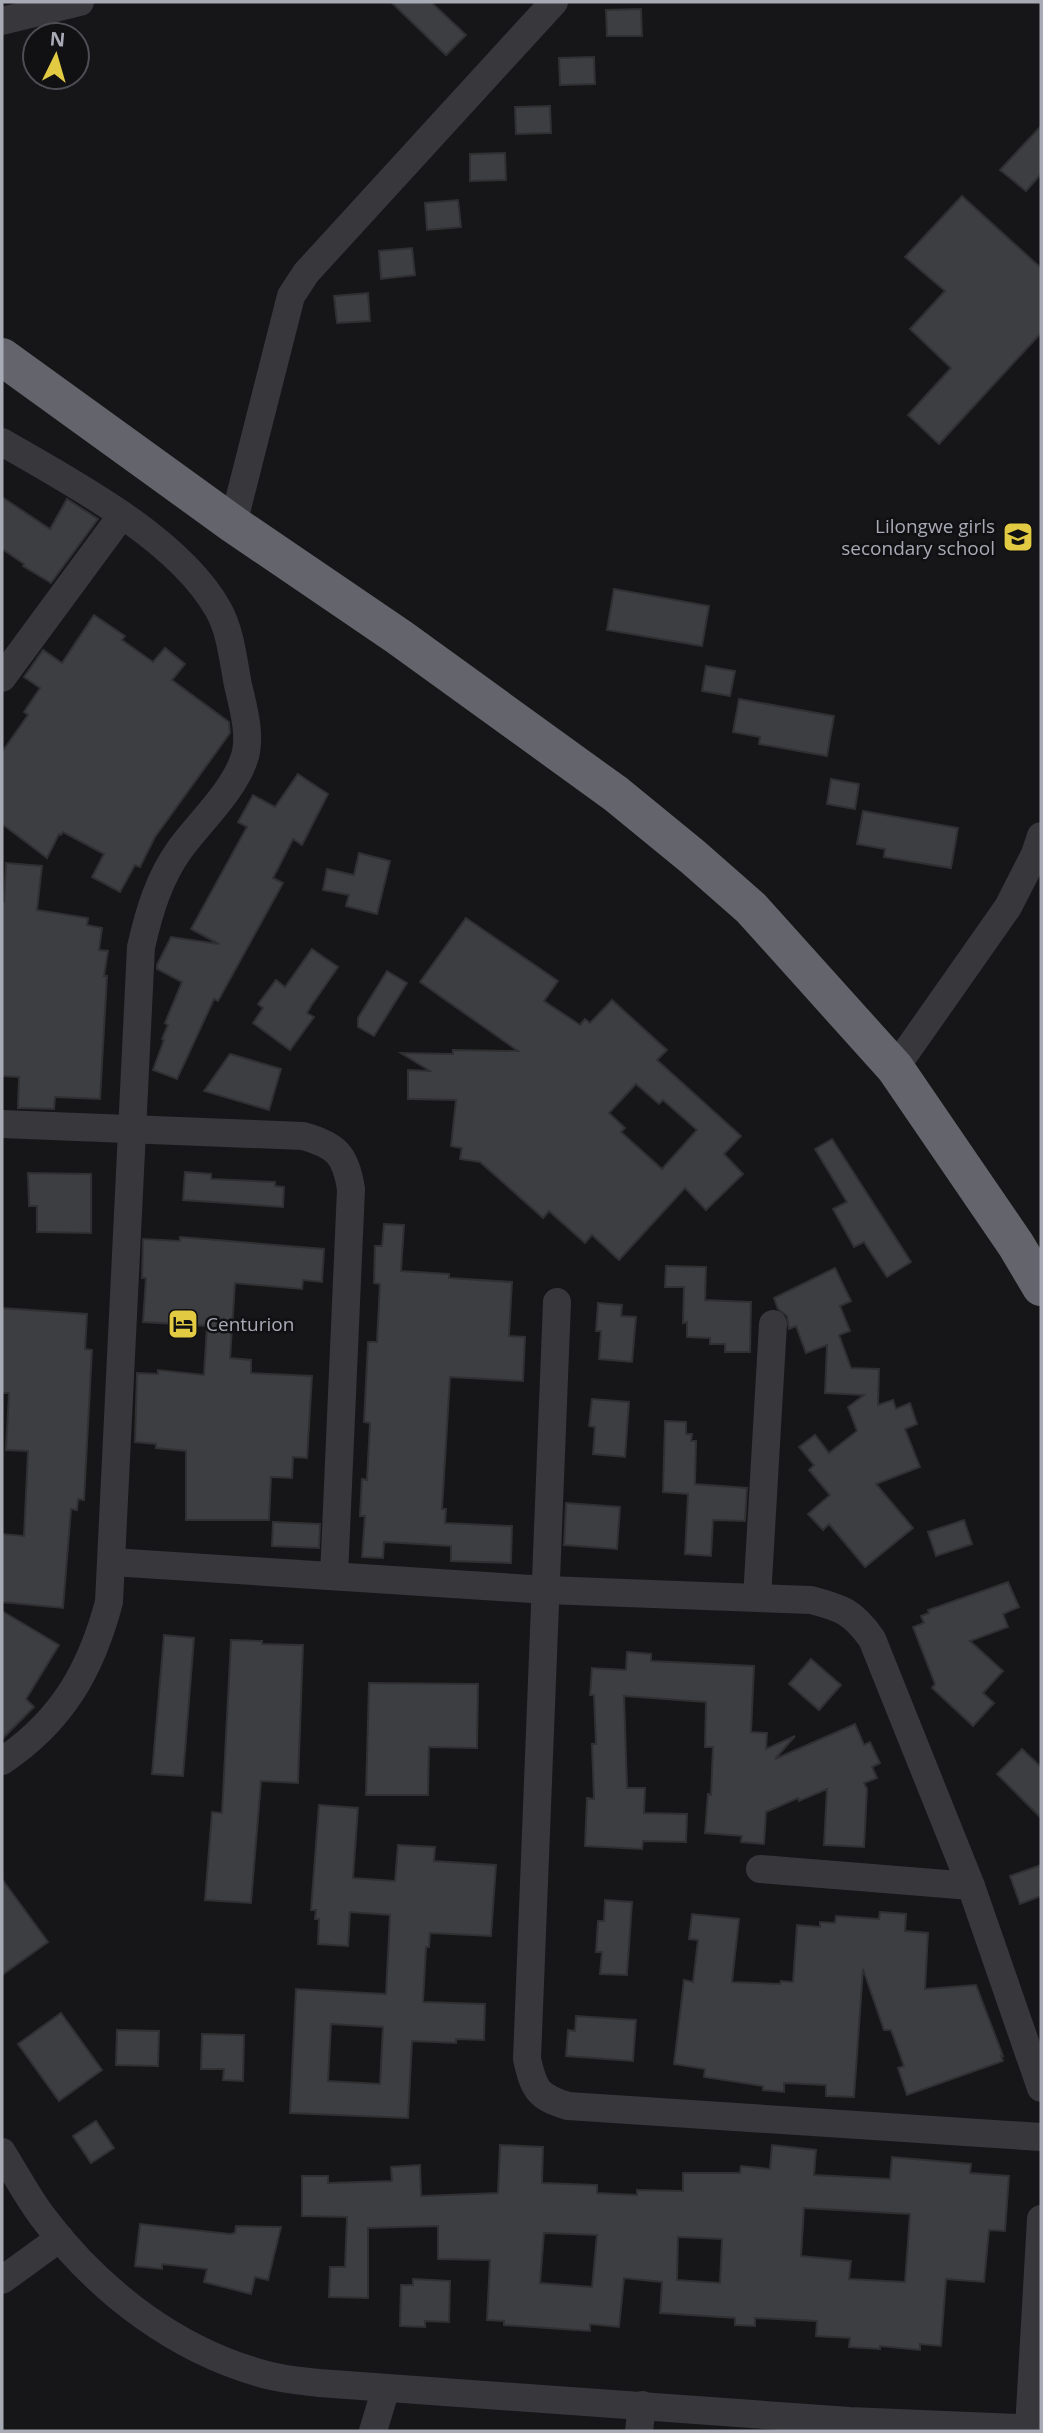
<svg xmlns="http://www.w3.org/2000/svg" width="1043" height="2433" font-family="'Open Sans',sans-serif">
	<style>
		.building { fill: #3d3e41; stroke: #303033; stroke-width: 2; fill-rule: evenodd }
		.lines { fill: none; stroke-linecap: round; stroke-linejoin: round }
		.minor { stroke: #37373c; stroke-width: 28 }
		.highway { stroke: #63646c; stroke-width: 38 }
		.labels { text-anchor: middle; dominant-baseline: central; stroke-width: 5; stroke-linejoin: round; paint-order: stroke }
		.poi-label { font-size: 19px; fill: #a8aab6; stroke: #111012; text-anchor: end }
	</style>
	<rect width="100%" height="100%" fill="#161517"/>
	<!-- building -->
	<g class="building">
		<path d="M391,2H431L466,35L446,55Z"/>
		<path d="M641,9L642,36H607L606,10Z"/>
		<path d="M594,57L595,84L560,85L559,58Z"/>
		<path d="M550,106L551,133L516,134L515,107Z"/>
		<path d="M1041,126V174L1026,191L1000,170Z"/>
		<path d="M505,153L506,180L470,181V154Z"/>
		<path d="M962,196L1041,268V333L939,444L908,415L951,368L910,329L945,291L905,257Z"/>
		<path d="M458,200L461,227L427,230L425,203Z"/>
		<path d="M412,248L415,275L381,279L379,251Z"/>
		<path d="M368,293L370,321L337,323L334,296Z"/>
		<path d="M2,497L50,529L67,499L98,519L51,583L23,566L24,564L2,549Z"/>
		<path d="M614,589L709,606L702,646L607,630Z"/>
		<path d="M94,615L125,636L122,640L153,662L165,648L185,664L172,680L229,722L230,733L155,837L140,867L135,865L120,892L92,877L104,854L63,832L61,835L59,834L47,858L2,824V752L28,715L24,712L40,688L24,677L43,650L62,663Z"/>
		<path d="M706,666L735,671L730,696L702,691Z"/>
		<path d="M739,699L834,716L827,756L759,744L760,737L733,732Z"/>
		<path d="M298,774L328,794L302,845L293,839L273,878L283,883L218,1001L214,999L177,1079L153,1070L164,1040L162,1039L168,1025L165,1023L182,982L157,969V965L171,937L219,944L191,929L247,827L238,822L253,795L275,807Z"/>
		<path d="M831,779L859,784L855,809L827,804Z"/>
		<path d="M863,811L958,828L951,868L884,857L885,849L857,844Z"/>
		<path d="M359,853L390,861L377,914L346,906L349,895L323,890L327,869L354,875Z"/>
		<path d="M6,863L42,866L37,910L88,918L87,925L102,928L99,950L108,951L104,976H107L100,1099L55,1097L54,1109L18,1108L19,1077L2,1076V902H4Z"/>
		<path d="M466,918L558,981L544,1001L580,1025L585,1019L590,1023L612,1000L667,1050L657,1060L741,1136L724,1154L743,1174L706,1210L685,1188L619,1260L592,1235L585,1243L549,1211L543,1218L480,1162L460,1159L462,1148L451,1146L456,1100L408,1099V1070L430,1071L401,1053L453,1054V1050L518,1051L420,982ZM636,1084L659,1104L663,1100L697,1130L662,1169L621,1132L625,1128L609,1113Z"/>
		<path d="M312,949L338,967L311,1006L307,1013L314,1017L290,1050L253,1023L263,1008L258,1004L276,980L285,987Z"/>
		<path d="M387,971L407,983L374,1036L358,1027V1018Z"/>
		<path d="M230,1054L281,1069L269,1110L204,1091Z"/>
		<path d="M832,1139L911,1262L887,1277L864,1242L854,1247L833,1209L847,1202L815,1149Z"/>
		<path d="M185,1172L211,1174V1179L275,1182V1186L284,1187L283,1207L183,1200Z"/>
		<path d="M28,1173L91,1174V1233L37,1232V1206H29Z"/>
		<path d="M384,1224L404,1225L401,1271L449,1274V1278L512,1282L509,1336L525,1337L523,1381L450,1377L442,1509H446L445,1523L512,1526L511,1563L451,1561V1546L384,1542L383,1558L362,1557L365,1516H360L362,1479L367,1480L370,1423L364,1422L368,1342H377L380,1284L374,1283L375,1246H382Z"/>
		<path d="M180,1237L324,1249L322,1282L303,1280L302,1289L235,1283L230,1358L251,1360V1373L312,1376L307,1458L293,1457L292,1478L271,1477L269,1520H186V1451L156,1448V1444L135,1442L137,1373L158,1374V1370L204,1375L207,1326L143,1322L146,1278H142L143,1239L180,1241Z"/>
		<path d="M666,1266L706,1267L705,1300L751,1302L750,1352H725V1344H710V1338L687,1337V1322L683,1323L684,1287H665Z"/>
		<path d="M835,1268L851,1301L840,1306L850,1331L839,1335L851,1368L879,1369L878,1405L893,1400L896,1409L910,1403L917,1424L905,1429L920,1467L876,1484L913,1528L865,1567L829,1524L823,1530L808,1514L830,1495L809,1470L814,1465L799,1447L815,1435L829,1453L857,1431L848,1407L864,1395L825,1393L827,1345L806,1353L796,1326L789,1329L787,1316L778,1309L774,1298Z"/>
		<path d="M598,1303L622,1305L621,1316L636,1317L632,1362L599,1359L601,1331H596Z"/>
		<path d="M2,1308L87,1314L85,1349L92,1350L84,1500L78,1499L77,1510L71,1509L63,1608L2,1602V1534L24,1536L28,1451L6,1450L9,1393H2Z"/>
		<path d="M592,1399L629,1402L625,1457L593,1454L595,1427L589,1426Z"/>
		<path d="M665,1421L686,1422V1434H692L691,1441H696L695,1484L747,1488L745,1521L713,1520L711,1556L685,1554L688,1494L663,1492Z"/>
		<path d="M566,1503L620,1507L617,1549L564,1545Z"/>
		<path d="M964,1520L972,1544L936,1556L928,1532Z"/>
		<path d="M273,1522L320,1524L319,1548L272,1546Z"/>
		<path d="M1008,1582L1019,1607L1003,1614L1008,1627L970,1641L1003,1671L983,1693L994,1703L973,1726L932,1688L935,1684L913,1627L924,1623L921,1616L929,1613L928,1610Z"/>
		<path d="M2,1611L59,1645L26,1699L34,1707L2,1739Z"/>
		<path d="M164,1635L194,1638L183,1776L152,1774Z"/>
		<path d="M231,1640L262,1641V1644L303,1645L298,1783L261,1781L251,1903L205,1900L212,1812L222,1813Z"/>
		<path d="M627,1652L651,1654V1661L754,1666L751,1732L767,1733L766,1749L795,1736L775,1759L855,1724L864,1745L870,1742L880,1763L872,1767L877,1778L864,1783L867,1789L864,1847L824,1845L827,1789L799,1801L798,1798L766,1812L764,1844L741,1842L742,1836L705,1833L708,1794L711,1795L713,1747H705L706,1702L624,1696L627,1788H645L644,1813L687,1814L686,1842L643,1841L642,1849L585,1846L587,1798L594,1799L592,1744H596L594,1695H590L592,1668L626,1670Z"/>
		<path d="M811,1659L841,1685L819,1710L789,1684Z"/>
		<path d="M369,1683L478,1684L477,1748L429,1747L428,1795H366Z"/>
		<path d="M1022,1749L1041,1767V1818L997,1774Z"/>
		<path d="M319,1805L358,1808L353,1878L395,1881L398,1845L435,1847L434,1861L496,1865L491,1936L430,1933L429,1947H426L423,2002L485,2004L484,2040L456,2039V2043L412,2041L408,2118L290,2113L296,1989L386,1994L390,1915L350,1912L348,1946L318,1944L319,1919H315L316,1910H311ZM331,2024L383,2027L380,2084L328,2081Z"/>
		<path d="M1041,1865V1896L1020,1904L1010,1876Z"/>
		<path d="M2,1879L48,1942L2,1975Z"/>
		<path d="M605,1900L632,1902L627,1975L600,1974L602,1952H596L598,1921H604Z"/>
		<path d="M880,1912L906,1914L905,1931L928,1933L925,1989L976,1985L1003,2056H1001L1003,2061L907,2095L898,2068L904,2066L891,2030H884L863,1969L854,2097L826,2096V2085L784,2083V2092L763,2090V2086L704,2077L705,2069L674,2064L684,1980L693,1982L698,1940L689,1939L692,1914L739,1919L732,1982L780,1984L781,1981L793,1982L797,1925L820,1927V1922L835,1923L836,1916L879,1919Z"/>
		<path d="M61,2013L102,2070L59,2101L18,2044Z"/>
		<path d="M576,2016L636,2020L633,2061L566,2056L568,2030L575,2031Z"/>
		<path d="M117,2030L159,2031L158,2066L116,2065Z"/>
		<path d="M202,2034L244,2035L243,2081L223,2080L224,2069H201Z"/>
		<path d="M96,2121L114,2148L91,2163L73,2136Z"/>
		<path d="M500,2145L543,2147L542,2183L597,2185V2193L637,2195V2190L683,2191V2173H740L741,2166L770,2169L772,2145L816,2150L814,2175L890,2179L892,2157L971,2164L970,2173L1009,2176L1005,2231L989,2230L984,2282L946,2279L941,2346L920,2344V2350L880,2346V2349L849,2347L850,2338L816,2336L817,2321L755,2318V2326L735,2325V2318L660,2313L662,2282L624,2278L619,2327L590,2324V2331L504,2325V2321L487,2320L490,2260L438,2259V2226L368,2228V2298L329,2297L330,2267H345L347,2217L302,2216V2176H328V2183L392,2181L391,2167L420,2165L421,2196L498,2193ZM804,2208L910,2214L905,2282L849,2279L851,2261L801,2256ZM544,2233L597,2235L592,2287L540,2283ZM678,2237L722,2239L720,2283L677,2280Z"/>
		<path d="M140,2224L230,2234L235,2233L236,2226L281,2227L268,2280L255,2277L251,2294L204,2282L207,2269L162,2264V2269L135,2266Z"/>
		<path d="M413,2279L450,2281L449,2322L425,2321V2327L400,2326L401,2285H413Z"/>
	</g>
	<g class="lines">
		<!-- minor -->
		<g class="minor">
			<path d="M2,21L80,2"/>
			<path d="M2,442C71,482 178,538 218,609C231,632 233,660 238,685C243,707 252,737 244,759C234,790 200,822 180,849C159,878 149,912 141,947L109,1602C91,1670 62,1721 2,1761"/>
			<path d="M233,524L291,296L306,273L554,2"/>
			<path d="M2,678L122,515"/>
			<path d="M895,1068L1008,907L1035,854L1041,836"/>
			<path d="M2,1124L303,1136C336,1145 346,1155 351,1189L334,1576"/>
			<path d="M557,1302L527,2059C534,2090 538,2097 568,2106L1041,2137"/>
			<path d="M112,1562L547,1590L811,1600C842,1608 853,1612 872,1639L971,1886L1041,2088"/>
			<path d="M757,1598L773,1324"/>
			<path d="M760,1869L971,1886"/>
			<path d="M2,2152C15,2173 27,2196 42,2216C98,2291 178,2353 271,2376C287,2380 303,2381 319,2383L849,2421L1041,2429"/>
			<path d="M2,2280L60,2238"/>
			<path d="M1029,2428L1041,2219"/>
			<path d="M373,2431L386,2388"/>
			<path d="M639,2431L642,2405"/>
		</g>
		<!-- highway -->
		<path class="highway" d="M2,357L233,524L399,637L616,794L693,857L751,908L895,1068L1016,1245L1041,1287"/>
	</g>
	<!-- icons -->
	<defs>
		<g id="school-square" transform="scale(1.575)"><rect x="-9" y="-9" width="18" height="18" rx="4" fill="#e2cb42" stroke="#111012"/><path d="M0-5L7-2L0 1L-7-2ZM-4 1L0 2.5L4 1V4Q0 6-4 4Z" fill="#111"/></g>
		<g id="hotel-square" transform="scale(1.575)"><rect x="-9" y="-9" width="18" height="18" rx="4" fill="#e2cb42" stroke="#111012"/><path d="M-6-4.5h1.5V1H6V5H4.5V3h-9V5H-6ZM-4 0a1.8 1.8 0 1 1 3.6 0ZM.5 0V-2.5h3Q6-2.5 6 0Z" fill="#111"/></g>
	</defs>
	<g fill-rule="evenodd">
		<use href="#school-square" x="1018" y="537"/>
		<use href="#hotel-square" x="183" y="1324"/>
	</g>
	<g class="labels">
		<!-- poi labels -->
		<g class="poi-label">
			<text x="995" y="526">Lilongwe girls<tspan x="995" dy="22">secondary school</tspan></text>
			<text x="206" y="1324" text-anchor="start">Centurion</text>
		</g>
	</g>
	<!-- border -->
	<rect width="1043" height="2433" fill="none" stroke="#a8aab6" stroke-width="7"/>
	<!-- north arrow -->
	<g transform="translate(56 56) rotate(5)"><circle r="33" fill="#111012" stroke="#4d4e54" stroke-width="2"/>
	<path d="M0-5L12 26L0 18L-12 26Z" fill="#e2cb42"/>
	<text y="-10" font-size="19" font-weight="bold" text-anchor="middle" fill="#a8aab6">N</text>
	</g>
</svg>
